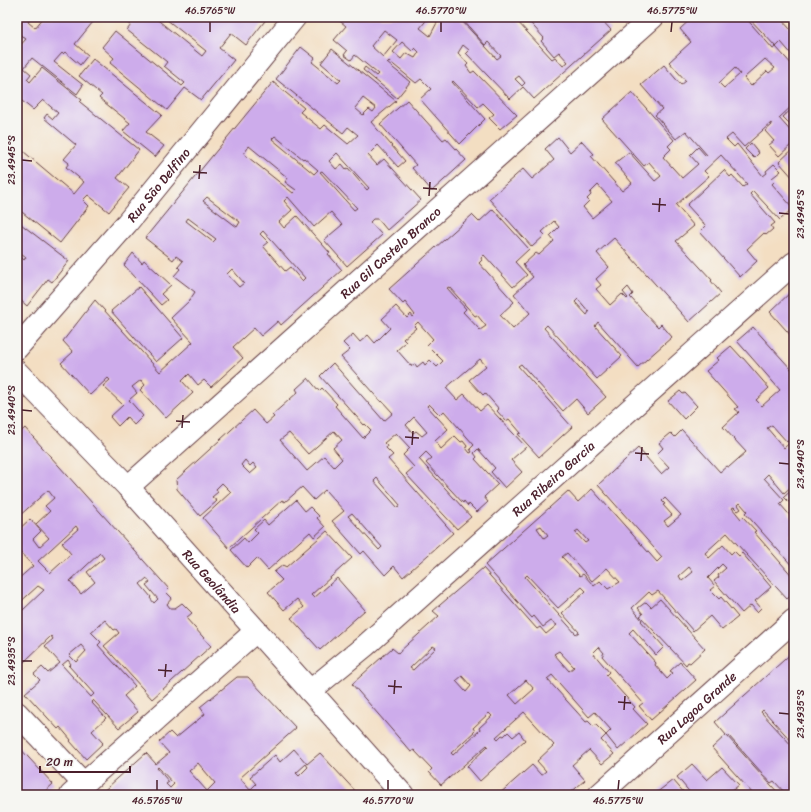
<svg xmlns="http://www.w3.org/2000/svg" width="811" height="812" font-family="Sriracha,sans-serif">
	<style>
		.building { fill: #cdaceb; fill-rule: evenodd }
		.lines { fill: none; stroke-linecap: round; stroke-linejoin: round }
		.street-casing { stroke: #633c42; stroke-width: 24 }
		.secondary-casing { stroke: #633c42; stroke-width: 24 }
		.street { stroke: #fff; stroke-width: 22 }
		.secondary { stroke: #fff; stroke-width: 22 }
		.ticks { fill: none; stroke: #4a1f2b; stroke-width: 1.5 }
		.labels { text-anchor: middle; dominant-baseline: central; stroke-width: 3; stroke-linejoin: round; paint-order: stroke }
		.street-label { font-size: 13px; fill: #4a1f2b; stroke: #f6f6f2 }
		.neatline { fill: none; stroke: #4a1f2b; stroke-width: 1.5 }
		.ticks-label { font-size: 10px; text-anchor: middle; fill: #4a1f2b }
	</style>
	<rect width="100%" height="100%" fill="#f6f6f2"/>
	<filter id="ink" filterUnits="userSpaceOnUse"><feTurbulence type="fractalNoise" baseFrequency=".025" numOctaves="2"/><feDisplacementMap in="SourceGraphic" scale="8" xChannelSelector="R" yChannelSelector="G"/><feConvolveMatrix kernelMatrix="1 2 1 2 8 2 1 2 1" color-interpolation-filters="sRGB"/></filter>
	<filter id="wash" filterUnits="userSpaceOnUse"><feTurbulence type="fractalNoise" baseFrequency=".012" numOctaves="4" result="noise"/><feDisplacementMap in="SourceGraphic" scale="16" xChannelSelector="R" yChannelSelector="G"/><feGaussianBlur stdDeviation="0.9" result="paint"/><feColorMatrix in="noise" values="0 0 0 0 0 0 0 0 0 0 0 0 0 0 0 0 0 1.4 0 .05"/><feComposite in="paint" operator="in"/></filter>
	<g filter="url(#wash)">
		<rect width="100%" height="100%" fill="#f3dec2"/>
		<g id="blocks">
			<!-- building -->
			<g class="building">
				<path d="M17,17H32L28,22L35,28L44,17H97L75,44L88,55L80,65L65,52L63,54L62,53L54,62L83,85L77,94L32,58L24,68L31,74L27,79L30,82L42,68L82,100L80,102L139,150L117,178L129,188L109,212L88,195L83,200L89,206L60,243L17,208V146L74,194L84,182L66,167L69,163L64,159L76,145L44,118L47,114L53,119L58,113L43,100L33,110L17,97V49L26,39L19,34L17,37Z"/>
				<path d="M121,17H154L202,56L206,51L166,19L168,17H268L246,45L231,33L219,48L234,60L201,100L185,88L167,110L110,63L114,58L102,47L115,31L182,86L185,83L164,66L167,62L127,30L131,25Z"/>
				<path d="M335,17H429L420,28L430,36L440,17H519L516,20L552,59L555,57L563,66L568,62L559,52L554,56L541,41L544,38L525,17H599L611,30L534,99L523,87L510,99L466,53L469,50L463,45L458,53L468,64L466,66L471,73L474,71L517,115L500,129L489,118L494,114L483,103L478,107L453,81L452,82L485,119L460,144L420,99L431,89L421,79L416,83L389,61L387,63L410,82L397,98L363,70L365,67L376,76L378,74L355,55L351,60L344,55L347,51L334,40L346,26ZM462,19L485,45L488,42L501,56L497,59L461,20ZM384,30L397,40L383,57L371,46ZM402,42L412,51L415,48L419,52L415,58L406,53L401,59L393,52ZM519,76L525,83L522,86L515,79Z"/>
				<path d="M693,17H745L773,49L776,47L794,67V104L779,118L794,135V179L779,162L794,148L791,145L779,156L769,145L774,141L765,131L772,125L771,123L744,147L732,134L726,139L734,147L737,144L763,176L767,173L766,171L774,164L781,171L772,178L775,181L772,184L793,208L780,220L753,191L750,194L775,223L771,226L773,229L766,235L764,233L747,249L757,261L740,277L700,232L706,226L687,205L724,170L730,177L732,175L743,187L747,184L721,155L704,171L709,176L676,205L694,226L676,241L712,280L711,281L721,293L689,322L614,238L597,253L609,267L596,279L601,285L596,289L610,305L622,294L627,299L628,298L623,292L628,287L633,294L630,297L658,327L661,324L672,337L638,367L598,322L595,326L622,356L597,379L547,325L544,328L606,397L588,413L576,399L563,411L521,364L518,366L572,427L539,457L518,434L521,433L509,419L506,421L497,411L499,409L485,393L483,395L469,380L486,366L480,359L446,388L457,400L464,394L480,411L487,405L526,447L511,460L522,472L505,488L491,472L495,468L478,449L474,453L477,457L475,459L498,484L484,497L488,502L477,512L469,504L468,506L464,501L463,503L426,463L432,458L426,452L419,459L471,517L457,529L406,474L414,467L403,455L410,448L396,433L384,443L387,446L386,448L393,455L388,459L453,533L403,577L394,566L385,575L364,551L361,554L332,521L344,511L325,490L314,500L302,487L285,502L282,500L229,548L203,518L231,492L222,483L216,489L218,492L212,497L217,501L200,516L177,489L176,480L253,410L266,424L274,417L272,415L298,392L296,389L308,378L319,391L322,388L337,404L335,406L363,438L371,430L365,424L364,425L320,376L333,363L384,421L393,413L382,401L381,402L341,357L350,350L343,343L353,334L360,342L368,335L375,343L390,328L382,319L396,306L407,318L411,314L413,317L415,315L405,302L403,304L389,289L472,215L479,222L493,209L529,249L515,262L527,275L513,287L484,255L481,258L482,260L479,263L514,302L500,315L513,329L530,313L514,294L533,277L523,265L536,253L539,255L554,241L550,236L559,227L554,221L542,232L545,235L532,247L489,199L523,169L532,179L554,160L545,149L558,137L570,152L582,141L594,154L591,156L622,191L632,183L615,163L629,152L655,181L661,176L649,162L644,166L602,119L632,92L674,140L668,146L671,149L663,157L682,178L698,164L690,155L698,147L706,156L707,155L686,131L676,139L655,115L662,109L641,85L664,65L681,85L686,81L669,62L691,42L680,29ZM765,59L775,68L769,73L767,71L751,86L744,78ZM735,68L740,74L724,88L719,83ZM598,185L612,201L592,218L583,207L589,201L587,199L591,195L590,193ZM449,287L475,316L477,315L486,326L480,330L463,312L466,309L447,288ZM578,299L589,312L587,315L575,302ZM418,322L433,339L427,345L443,361L437,367L430,360L425,365L423,362L417,367L415,364L411,366L397,350L406,342L403,339L416,328L414,326ZM429,404L440,415L444,411L474,445L470,449L472,452L470,453L466,448L467,446L463,441L461,442L455,436L441,449L435,441L448,429L427,406ZM414,417L427,432L422,436L416,431L413,433L406,425ZM334,431L342,440L333,448L342,459L334,467L324,456L307,471L280,440L289,433L308,454ZM245,460L250,466L253,463L257,468L250,474L241,465ZM377,478L400,505L398,508L374,481ZM352,513L382,547L379,550L348,516Z"/>
				<path d="M748,17H779L791,30L794,27V57L781,42L776,47Z"/>
				<path d="M301,47L315,58L312,62L338,83L341,80L321,63L332,49L396,101L371,122L405,161L398,167L378,145L368,155L377,165L384,159L421,200L387,230L378,219H373L370,222L382,235L347,266L324,240L342,225L331,212L314,227L288,197L284,201L292,210L279,222L284,228L297,216L330,253L328,254L342,270L281,325L278,321L261,336L254,328L233,347L243,358L211,387L204,380L198,385L189,374L182,381L193,393L166,418L140,390L145,385L141,380L132,387L137,393L129,400L143,416L134,425L127,417L118,426L110,417L123,405L103,386L110,380L108,378L90,395L61,363L73,352L63,341L95,300L160,372L193,342L171,318L189,301L195,292L174,276L180,269L178,267L183,261L176,256L173,260L145,238L258,100L273,82L304,108L300,112L321,129L325,125L348,144L358,135L348,127L343,133L276,79ZM363,98L376,108L373,112L369,109L363,115L355,108ZM275,136L303,159L304,158L318,170L314,174L272,139ZM249,146L288,178L285,182L296,190L293,193L244,154ZM337,153L369,188L367,190L348,168L346,169L342,164L336,169L329,161ZM322,171L357,208L354,210L320,172ZM207,197L240,222L237,227L203,201ZM188,218L216,239L213,242L186,221ZM263,231L305,278L302,281L290,267L285,271L263,246L268,242L260,234ZM232,269L244,283L239,287L227,274Z"/>
				<path d="M93,59L162,115L146,132L164,146L155,157L123,131L130,123L99,98L102,95L79,76Z"/>
				<path d="M407,100L443,140L446,138L466,160L432,191L412,168L416,165L380,124Z"/>
				<path d="M794,107V128L783,117Z"/>
				<path d="M751,143L759,153L754,158L745,149Z"/>
				<path d="M17,221L69,261L52,282L48,279L27,306L17,297V262L21,257L24,260L26,257L17,250Z"/>
				<path d="M133,253L142,263L144,260L171,285L161,294L167,300L161,305L124,265Z"/>
				<path d="M139,287L183,338L156,362L111,311Z"/>
				<path d="M794,289V339L770,312Z"/>
				<path d="M753,327L792,370L794,368V376L792,378L794,380V436L787,442L772,425L767,428L784,448L794,439V484L784,493L768,474L764,478L784,500L780,504L794,520V531L790,535L794,539V568L745,513L747,511L740,503L738,505L741,509L738,511L734,507L732,508L741,519L743,517L756,531L754,532L794,578V593L787,599L727,533L705,553L709,558L723,545L731,554L734,551L739,556L742,553L771,587L755,601L761,608L757,612L751,605L742,613L714,581L719,577L718,575L726,568L722,564L708,578L715,586L710,590L719,599L721,597L738,617L722,630L710,616L693,631L658,591L652,595L649,592L632,608L642,620L641,621L664,647L656,655L633,629L629,633L656,663L655,665L667,679L673,673L670,671L680,662L696,680L686,689L651,720L639,706L643,703L602,656L604,653L599,647L593,653L609,672L606,675L635,707L633,709L647,724L618,750L606,735L611,730L595,712L589,717L552,675L547,679L586,722L588,721L593,726L596,725L606,735L601,740L614,754L602,764L589,750L572,765L585,780L568,795H498L532,765L541,775L546,771L537,761L554,745L524,712L496,737L498,739L502,735L504,736L508,732L513,737L519,732L525,740L480,781L467,766L488,746L487,745L441,785L429,772L432,769L414,750L411,752L352,684L392,648L398,653L439,616L433,611L483,568L537,629L540,627L546,634L557,625L551,621L543,627L534,616L532,618L485,565L568,491L578,502L592,489L657,562L662,557L598,485L638,448L661,474L669,467L657,454L663,448L659,443L671,433L675,437L682,430L720,472L727,466L729,467L746,452L723,427L739,412L735,409L738,407L706,371L719,360L717,358L731,346L742,358H743L769,388L756,400L762,406L780,390L737,341ZM665,498L681,515L668,526L664,521L672,515L663,505L665,504L662,501ZM541,526L548,535L544,538L537,528ZM578,530L588,541L585,543L575,532ZM567,553L592,581L607,568L620,582L608,589L600,581L594,586L583,574L580,576L562,557ZM689,567L693,572L682,581L679,576ZM527,575L558,608L582,587L586,591L562,613L579,632L576,634L525,577ZM433,646L436,648L413,670L410,668ZM559,651L574,667L569,671L554,654ZM462,676L471,686L466,692L456,681ZM526,680L534,689L517,704L509,695ZM489,713L492,716L479,728L480,730L453,755L451,753L475,731L473,728Z"/>
				<path d="M680,391L683,394L685,393L697,406L684,419L668,401Z"/>
				<path d="M25,428L169,589L166,592L172,598L167,604L170,608H175L182,603L192,613L186,618L211,646L152,699L104,646L119,633L116,629L114,630L105,620L91,632L101,642L98,645L135,686L124,696L138,712L119,728L93,700L91,702L106,718L92,731L103,743L86,759L70,741L71,740L60,727L58,729L25,693L40,680L34,674L42,667L48,673L60,663L45,646L53,639L51,636L24,662L19,656L17,658V611L21,607L23,610L44,590L38,586L17,605V580L33,566L17,549V531L30,519L41,531L33,539L39,547L49,538L36,524L50,511L45,506L54,498L48,490L17,518V435ZM76,526L78,529L62,543L71,554L50,573L38,561ZM100,553L104,558L87,572L95,582L81,594L70,581ZM147,578L150,582L146,585L158,599L154,603L150,598L151,597L140,584ZM81,645L86,651L76,662L69,655ZM68,660L71,664L69,666L94,694L91,697L62,665Z"/>
				<path d="M794,488V503L792,505L784,497Z"/>
				<path d="M296,500L305,511L310,507L319,516L317,518L325,527L314,537L310,532L268,570L257,558L247,568L231,550L244,538L248,543L258,533L254,529L264,520L268,525Z"/>
				<path d="M327,531L352,558L311,595L314,598L337,578L365,610L320,650L291,618L304,607L297,599L284,610L268,592L282,580L274,572L283,565L286,567Z"/>
				<path d="M660,599L705,649L690,663L688,662L686,665L640,616L643,614L638,608L646,602L651,607Z"/>
				<path d="M794,651V744L763,710L761,712L794,748V795H783L785,793L774,781L771,783L728,735L727,736L780,795H754L712,748L726,735L715,722Z"/>
				<path d="M237,677H248L296,728L240,778L250,790L256,784L250,777L275,755L280,762L294,749L307,764L320,753L359,795H99L146,753L156,764L169,753L159,742L170,732L176,738L205,714L200,707ZM198,763L215,783L207,791L189,771ZM306,764L308,767L299,776L296,773ZM158,767L174,784L170,788L166,784L169,782L157,768Z"/>
				<path d="M17,745L53,784L41,795H17Z"/>
				<path d="M692,764L707,780L722,767L739,785L729,793L731,795H692L677,777Z"/>
				<path d="M673,780L686,795H659L656,793Z"/>
			</g>
		</g>
	</g>
	<g filter="url(#ink)">
		<use href="#blocks" fill-opacity="0" stroke="#633c42" stroke-width="1"/>
		<g class="lines">
			<!-- street casing -->
			<g class="street-casing">
				<g id="street">
					<path id="s1" d="M17,348L127,223L295,17"/>
					<path id="s2" d="M128,487L653,17"/>
					<path id="s3" d="M310,691L365,646L794,263"/>
					<path d="M17,713L83,783"/>
					<path d="M71,795L256,631"/>
					<path id="s4" d="M599,795L794,620"/>
				</g>
			</g>
			<!-- secondary casing -->
			<g class="secondary-casing">
				<g id="secondary">
					<path id="s5" d="M17,372L128,487L403,795"/>
				</g>
			</g>
			<!-- street -->
			<use href="#street" class="street"/>
			<!-- secondary -->
			<use href="#secondary" class="secondary"/>
		</g>
	</g>
	<!-- ticks -->
	<path class="ticks" d="M210,32V22M441,32V22M671,32L672,22M22,160L32,161M193,172L207,173M199,179L200,165M423,188L437,189M429,196L430,182M652,204L666,205M659,212L660,198M779,213L789,214M22,410L32,411M176,421L190,422M182,428L183,415M405,437L419,438M412,445L413,431M635,453L649,454M641,461L642,447M779,463L789,464M22,661H32M158,670L172,671M165,677L166,664M388,686L402,687M394,694L395,680M618,702L631,703M624,710L625,696M779,713L789,714M157,790V780M388,790V780M618,790L619,780"/>
	<g class="labels">
		<!-- street labels -->
		<g class="street-label">
			<text stroke="none"><textPath href="#s1" startOffset="216">Rua São Delfino</textPath></text>
			<text stroke="none"><textPath href="#s2" startOffset="352">Rua Gil Castelo Branco</textPath></text>
			<text stroke="none"><textPath href="#s3" startOffset="323">Rua Ribeiro Garcia</textPath></text>
			<text stroke="none"><textPath href="#s5" startOffset="286">Rua Geolândia</textPath></text>
			<text stroke="none"><textPath href="#s4" startOffset="131">Rua Lagoa Grande</textPath></text>
		</g>
	</g>
	<!-- margin -->
	<rect width="811" height="812" fill="none" stroke="#f6f6f2" stroke-width="44"/>
	<!-- scale -->
	<path d="M40 766v6h90v-6" fill="none" stroke="#4a1f2b" stroke-width="2"/>
	<text x="46" y="766" font-size="12" fill="#4a1f2b" stroke="#f6f6f2" stroke-width="3" paint-order="stroke">20 m</text>
	<rect x="22" y="22" width="767" height="768" class="neatline"/>
	<g class="ticks-label">
		<text x="210" y="14">46.5765°W</text>
		<text x="441" y="14">46.5770°W</text>
		<text x="672" y="14">46.5775°W</text>
		<text transform="translate(11 160) rotate(-90)" y="4">23.4945°S</text>
		<text transform="translate(800 214) rotate(-90)" y="4">23.4945°S</text>
		<text transform="translate(11 410) rotate(-90)" y="4">23.4940°S</text>
		<text transform="translate(800 464) rotate(-90)" y="4">23.4940°S</text>
		<text transform="translate(11 661) rotate(-90)" y="4">23.4935°S</text>
		<text transform="translate(800 714) rotate(-90)" y="4">23.4935°S</text>
		<text x="157" y="804">46.5765°W</text>
		<text x="388" y="804">46.5770°W</text>
		<text x="618" y="804">46.5775°W</text>
	</g>
</svg>
